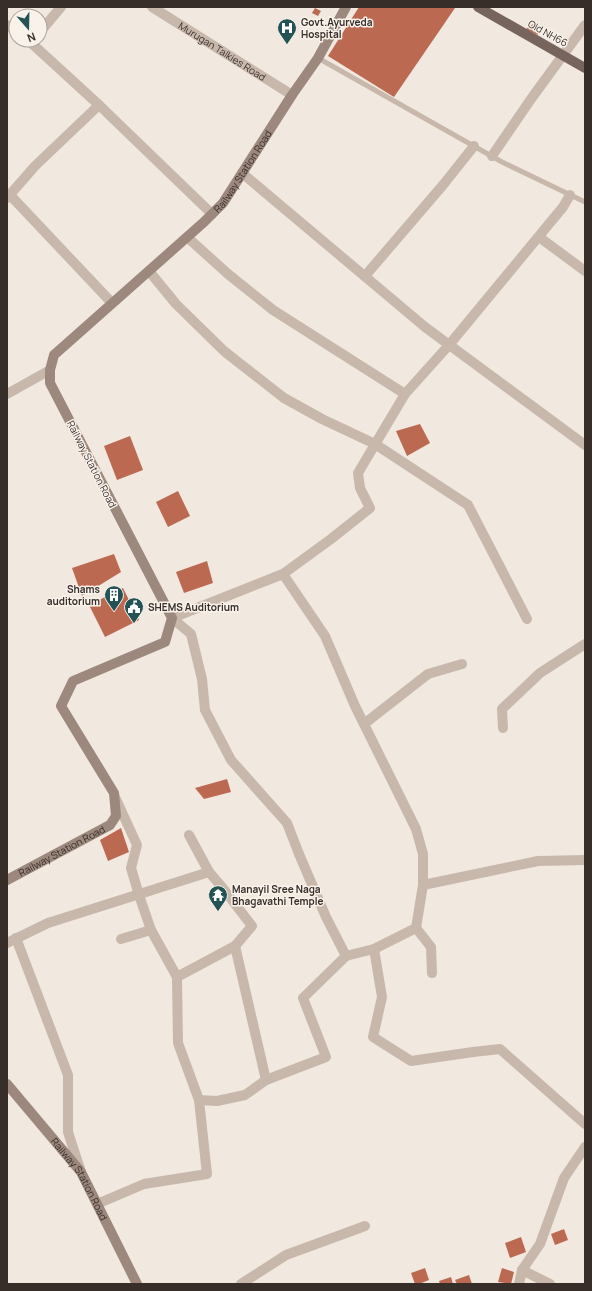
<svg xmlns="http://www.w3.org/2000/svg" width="592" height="1291" font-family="Manrope,sans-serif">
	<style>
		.building { fill: #bc6952 }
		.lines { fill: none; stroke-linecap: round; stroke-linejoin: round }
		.lane { stroke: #c8b8ac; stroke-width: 5 }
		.street { stroke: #c8b8ac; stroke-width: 10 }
		.secondary { stroke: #9c887d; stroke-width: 10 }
		.primary { stroke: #77655d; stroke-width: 10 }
		.labels { text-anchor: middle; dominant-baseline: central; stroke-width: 3; stroke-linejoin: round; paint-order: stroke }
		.poi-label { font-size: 10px; font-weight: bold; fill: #372e2a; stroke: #f9f2eb; text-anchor: start }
		.street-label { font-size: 10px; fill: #372e2a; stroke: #f9f2eb }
	</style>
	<rect width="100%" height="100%" fill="#f1e8df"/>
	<!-- building -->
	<g class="building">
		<path d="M359,7H453L455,8L394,97L328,56Z"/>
		<path d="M315,8L321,11L318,16L312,13Z"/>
		<path d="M536,22L538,35L526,29Z"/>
		<path d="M420,424L430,443L407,456L396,431Z"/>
		<path d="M130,436L143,470L117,480L104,446Z"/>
		<path d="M178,491L190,516L168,527L156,502Z"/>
		<path d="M114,554L121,572L82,596L72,568Z"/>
		<path d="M207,561L213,583L184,593L176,572Z"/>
		<path d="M123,588L139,620L105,637L89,605Z"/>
		<path d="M227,779L231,792L204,799L195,788Z"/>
		<path d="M121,828L129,852L108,861L100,840Z"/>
		<path d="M564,1229L568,1240L555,1245L551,1234Z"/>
		<path d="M521,1237L526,1252L510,1258L505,1243Z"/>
		<path d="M425,1268L429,1280L419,1284H415L411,1273Z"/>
		<path d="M502,1268L514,1272L511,1284L498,1282Z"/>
		<path d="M469,1275L472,1284H457L455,1280Z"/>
		<path d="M451,1277L453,1284H440L439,1281Z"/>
	</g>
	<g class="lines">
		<!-- lane -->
		<path class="lane" d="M318,58L502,162L585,202"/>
		<!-- street -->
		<g class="street">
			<path id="s1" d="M152,7L292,95"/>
			<path d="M7,25L16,31"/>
			<path d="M40,32L61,7"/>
			<path d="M28,40L99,105L212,214"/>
			<path d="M492,156L531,99L585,25"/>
			<path d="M242,173L425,327L585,445"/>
			<path d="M10,195L112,303"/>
			<path d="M570,195L563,207L449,345L405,394L358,473L360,488L370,508L331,539L283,574L172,618L191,634L202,679L205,710L231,760L287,823L299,854L326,917L346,956L374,949L416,928L423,885L538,861L585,860"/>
			<path d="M7,198L35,166L99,105"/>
			<path d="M187,237L228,274L273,310L405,394"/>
			<path d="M539,237L585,271"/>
			<path d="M149,271L176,304L224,351L284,398L322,419L375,444L468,505L527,619"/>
			<path d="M365,276L443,185L474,146"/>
			<path d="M7,394L50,370"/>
			<path d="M283,574L325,636L355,706L416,829L423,854V885"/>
			<path d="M364,724L428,674L462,664"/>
			<path d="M503,728L502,709L540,673L585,644"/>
			<path d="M115,797L137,845L131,868L139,895L151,930L121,939"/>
			<path d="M416,928L431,947L432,973"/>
			<path d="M151,930L177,977L235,946L252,926L222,887L209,872L189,835"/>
			<path d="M16,938L68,1075V1132L81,1172"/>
			<path d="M7,943L48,923L209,872"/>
			<path d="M235,946L266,1080"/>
			<path d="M374,949L382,997L373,1037L411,1061L473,1052L500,1049L585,1124"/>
			<path d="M199,1100L217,1101L245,1095L266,1080L326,1057L303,998L346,956"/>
			<path d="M97,1204L144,1184L207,1174L199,1100L178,1043L177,977"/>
			<path d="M522,1270L550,1284"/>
			<path d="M241,1284L286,1255L365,1226"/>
			<path d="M519,1284L522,1270L540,1244L564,1178L585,1147"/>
		</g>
		<!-- secondary -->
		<g class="secondary">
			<path id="s2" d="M7,880L110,825L116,816L114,793L61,706L73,681L165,642L172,618L50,383V370L54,355L204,222L223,203L292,95L318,58L346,7"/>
			<path id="s3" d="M7,1084L81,1172L137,1284"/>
		</g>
		<!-- primary -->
		<path class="primary" d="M478,7L585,68"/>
	</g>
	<!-- icons -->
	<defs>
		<g id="hospital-pin" transform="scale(1)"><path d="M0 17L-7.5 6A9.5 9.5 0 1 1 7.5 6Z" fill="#235355" stroke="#f9f2eb"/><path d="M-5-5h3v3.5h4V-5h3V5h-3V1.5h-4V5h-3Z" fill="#fff"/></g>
		<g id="building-pin" transform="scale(1)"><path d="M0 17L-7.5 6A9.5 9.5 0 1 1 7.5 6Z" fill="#235355" stroke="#f9f2eb"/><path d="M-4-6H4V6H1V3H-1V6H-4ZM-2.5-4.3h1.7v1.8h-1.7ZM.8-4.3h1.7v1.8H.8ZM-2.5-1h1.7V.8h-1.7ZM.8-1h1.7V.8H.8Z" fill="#fff"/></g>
		<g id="civic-pin" transform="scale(1)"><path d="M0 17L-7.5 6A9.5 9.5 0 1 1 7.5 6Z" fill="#235355" stroke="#f9f2eb"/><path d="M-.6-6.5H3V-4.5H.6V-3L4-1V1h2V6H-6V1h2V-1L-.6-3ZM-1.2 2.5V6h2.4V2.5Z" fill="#fff"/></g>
		<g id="temple-pin" transform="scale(1)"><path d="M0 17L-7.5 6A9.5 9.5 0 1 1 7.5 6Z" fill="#235355" stroke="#f9f2eb"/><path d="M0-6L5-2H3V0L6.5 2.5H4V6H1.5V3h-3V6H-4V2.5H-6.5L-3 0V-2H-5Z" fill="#fff"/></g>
	</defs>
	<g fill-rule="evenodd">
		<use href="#hospital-pin" x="287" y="28"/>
		<use href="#building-pin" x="114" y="595"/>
		<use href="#civic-pin" x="134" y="607"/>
		<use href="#temple-pin" x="218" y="895"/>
	</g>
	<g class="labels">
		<!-- poi labels -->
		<g class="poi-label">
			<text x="301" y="22">Govt.Ayurveda<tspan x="301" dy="12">Hospital</tspan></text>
			<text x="100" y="589" text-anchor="end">Shams<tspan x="100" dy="12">auditorium</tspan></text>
			<text x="148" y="607">SHEMS Auditorium</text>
			<text x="232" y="889">Manayil Sree Naga<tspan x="232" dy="12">Bhagavathi Temple</tspan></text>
		</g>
		<!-- street labels -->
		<g class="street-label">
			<text transform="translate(548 33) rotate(29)">Old NH66</text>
			<text stroke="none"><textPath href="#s1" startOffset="83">Murugan Talkies Road</textPath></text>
			<text stroke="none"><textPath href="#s2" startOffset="963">Railway Station Road</textPath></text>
			<text transform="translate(92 464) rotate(63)">Railway Station Road</text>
			<text stroke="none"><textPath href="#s2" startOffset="62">Railway Station Road</textPath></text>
			<text stroke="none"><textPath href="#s3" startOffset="120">Railway Station Road</textPath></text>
		</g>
	</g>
	<!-- border -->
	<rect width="592" height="1291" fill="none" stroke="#372e2a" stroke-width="16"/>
	<!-- north arrow -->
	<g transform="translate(28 28) rotate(160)"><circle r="19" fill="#f9f2eb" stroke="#aba49e"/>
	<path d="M0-3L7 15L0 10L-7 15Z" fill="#235355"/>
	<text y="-6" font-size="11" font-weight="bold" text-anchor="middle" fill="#372e2a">N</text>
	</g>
</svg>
